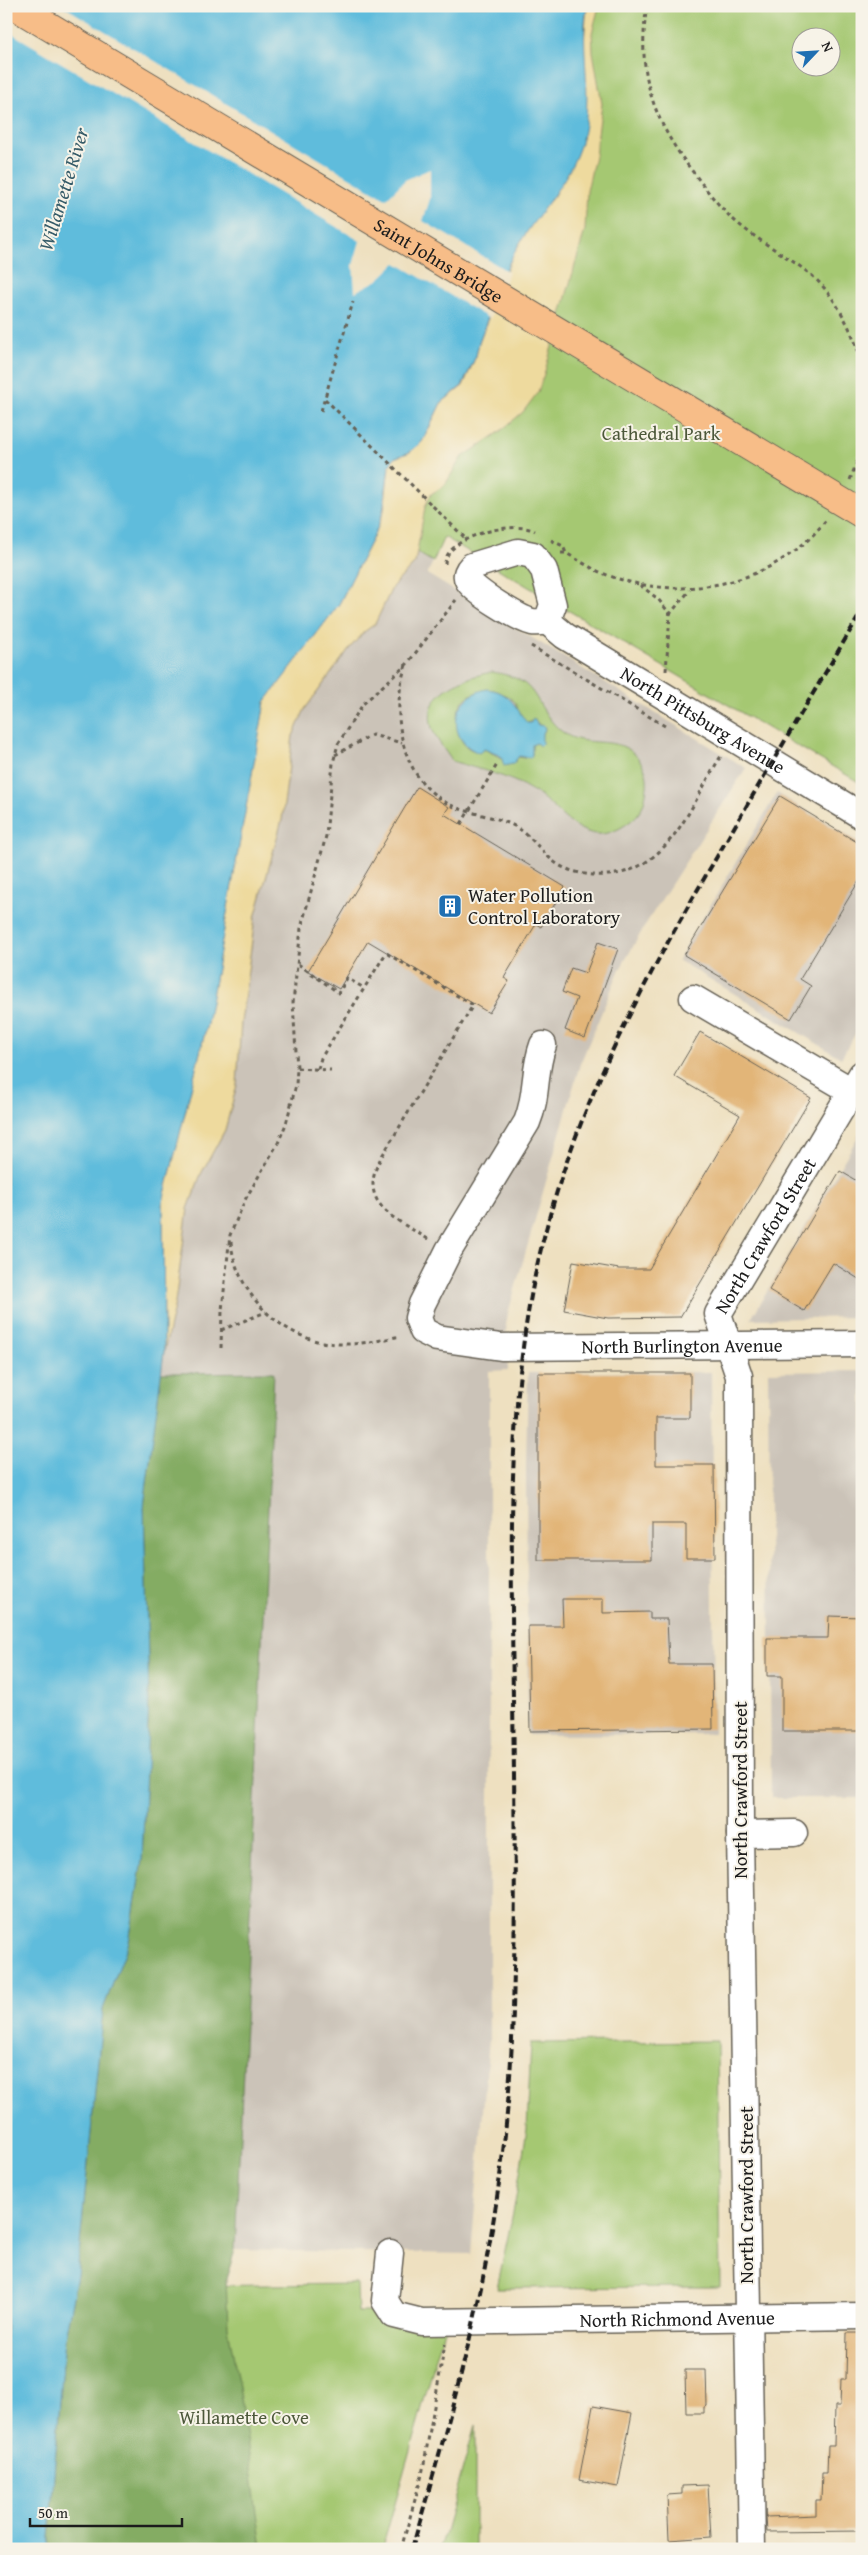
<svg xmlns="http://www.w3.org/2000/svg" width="868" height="2555" font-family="'Gentium Book Plus',serif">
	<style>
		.industrial { fill: #cbc3b8 }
		.green { fill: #a5c872; stroke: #607247; fill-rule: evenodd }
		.forest { fill: #84ac64; stroke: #506440 }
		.sand { fill: #eeda9e; stroke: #857b5d }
		.water { fill: #5ebcdc; stroke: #3d6c7c }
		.pier { fill: #eee0c0 }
		.building { fill: #e2b578 }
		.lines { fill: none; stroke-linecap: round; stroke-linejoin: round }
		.minor-casing { stroke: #666155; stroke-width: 29 }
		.path { stroke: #666155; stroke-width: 3; stroke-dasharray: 4 4; stroke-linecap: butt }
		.minor { stroke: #fff; stroke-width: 26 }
		.rail { stroke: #1c1c1c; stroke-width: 4; stroke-dasharray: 8 4; stroke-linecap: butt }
		.major-bridge-casing { stroke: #666155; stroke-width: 30; stroke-linecap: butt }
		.major-bridge { stroke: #f7bd88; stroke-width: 28 }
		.labels { text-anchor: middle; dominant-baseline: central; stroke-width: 4; stroke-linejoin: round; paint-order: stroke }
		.street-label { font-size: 19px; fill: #1c1c1c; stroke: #f7f3e8 }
		.park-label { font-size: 19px; fill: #4c583a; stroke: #f7f3e8 }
		.poi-label { font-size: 19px; fill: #1c1c1c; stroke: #f7f3e8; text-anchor: start }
		.water-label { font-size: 20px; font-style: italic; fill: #365c69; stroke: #f7f3e8 }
	</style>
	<rect width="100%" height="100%" fill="#f7f3e8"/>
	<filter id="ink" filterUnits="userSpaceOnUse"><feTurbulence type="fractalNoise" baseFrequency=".02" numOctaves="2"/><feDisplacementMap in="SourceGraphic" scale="10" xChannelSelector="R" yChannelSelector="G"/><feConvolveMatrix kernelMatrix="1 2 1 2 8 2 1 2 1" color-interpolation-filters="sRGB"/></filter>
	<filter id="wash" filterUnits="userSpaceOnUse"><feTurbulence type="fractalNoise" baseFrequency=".0096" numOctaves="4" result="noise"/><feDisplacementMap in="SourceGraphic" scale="20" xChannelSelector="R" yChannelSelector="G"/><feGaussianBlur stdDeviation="1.12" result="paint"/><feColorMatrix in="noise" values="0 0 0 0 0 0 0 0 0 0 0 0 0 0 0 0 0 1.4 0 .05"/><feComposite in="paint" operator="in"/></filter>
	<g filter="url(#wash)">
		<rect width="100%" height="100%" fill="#eee0c0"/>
		<!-- industrial -->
		<g class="industrial">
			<path d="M377,529L433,562L427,574L746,768L647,922L619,971L580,1064L506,1320L508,1370L489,1371V2039L471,2254L235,2250L274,1372L161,1373L265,701Z"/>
			<path d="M777,793L862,844V1023L841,1058L678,960Z"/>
			<path d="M862,1130V1317L751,1319L839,1169Z"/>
			<path d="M862,1371V1798H771L768,1372Z"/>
			<path d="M711,1372L714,1734L528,1735L526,1467L528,1373Z"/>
		</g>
		<!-- green -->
		<g class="green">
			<path d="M587,6H862V784L444,537L433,562L377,529L463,386L586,104L583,53ZM800,38H830V68H800Z"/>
			<path d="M492,672C542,679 531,704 560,730C585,752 618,731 639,759C645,768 648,775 647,787C645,801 643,811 632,820C621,829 606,837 591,833C567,827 553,803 533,791C508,775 480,770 452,761C445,750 433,736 431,724C424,690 467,677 492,672ZM494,690L508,696L515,702L521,718L527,723L535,720L545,731L542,733L540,745L538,742L532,745V755L525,758L518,757L513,764L484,749C458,761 445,707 471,695C478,691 487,691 494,690Z"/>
			<path d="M717,2041L720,2287L497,2288L515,2203L527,2129L531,2043Z"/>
			<path d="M357,2284L358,2312H449L382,2549H47L82,2287Z"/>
			<path d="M475,2426V2549H440Z"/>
		</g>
		<!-- forest -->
		<path class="forest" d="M274,1372L235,2250L226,2279L228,2327L242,2404L262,2549H48L65,2338L77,2275L103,2009L129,1942L142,1860L149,1700L144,1506L161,1373Z"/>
		<!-- sand -->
		<path class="sand" d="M587,6H599L592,33L593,52L602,104L595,156L587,191L585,230L545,371L538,392L523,412L497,434L461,458L445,485L431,494L425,507L415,563L393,586L375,624L364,632L349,649L305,709L293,736L282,820L255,918L241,1023L237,1085L225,1130L201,1174L188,1209L175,1303L164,1352L163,1202L207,1024L265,701L339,604L377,529L384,511L389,466L394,458L410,452L427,433L441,403L463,386L476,356L479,342L513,254L535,218L555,195L586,104L583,53Z"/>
		<!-- water -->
		<g class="water">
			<path d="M6,6H587C579,50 594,96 582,139C570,184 535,214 514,253C499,281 490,313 479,342L476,356L462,386L441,403L422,442L410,452L394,458L389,466L383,511L377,529L339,604L265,702L207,1024L163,1202L164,1352L144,1506L149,1700L142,1860L129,1942L103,2009L77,2275L65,2338L48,2549H6Z"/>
			<path d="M487,689C510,691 516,708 527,723H531L533,718L538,725L544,726L545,730L542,733V744L540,746L536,743L532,745V755L530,758L519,756L513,764L504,766L501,756L484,749L479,753C444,739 452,696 487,689Z"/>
		</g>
		<!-- pier -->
		<path class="pier" d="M6,6H63L386,199L405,180L430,169V199L423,221L509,272L490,319L396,263L378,280L355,292L353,265L360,241L6,30Z"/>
		<g id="blocks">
			<!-- building -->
			<g class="building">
				<path d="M417,787L449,807L444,814L565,887L541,927L536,924L504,978L509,981L489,1013L368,941L339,989L308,971Z"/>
				<path d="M780,796L862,845V876L800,979L811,986L791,1019L684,955Z"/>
				<path d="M598,942L618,949L585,1038L565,1030L577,998L562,992L571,968L586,973Z"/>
				<path d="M700,1032L811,1098L680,1317L608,1318L564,1310L573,1261L619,1269H649L740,1115L674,1076Z"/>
				<path d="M840,1171L862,1184V1281L833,1263L804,1311L769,1290Z"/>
				<path d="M538,1373H690V1418H656V1465H714L715,1558H686V1524H652V1560H538Z"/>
				<path d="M562,1599H603V1613L650,1612V1619H667L669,1664H712L713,1729L530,1731L528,1626H563Z"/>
				<path d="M829,1616L862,1617V1731H782V1676H767V1638H828Z"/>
				<path d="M847,2333H862V2531L767,2532L766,2517L816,2515V2500H821L822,2473H827L828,2445H834L835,2406H840L841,2379H846Z"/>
				<path d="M685,2370H706L707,2406L704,2407V2413H686Z"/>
				<path d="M593,2406L632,2413L618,2487L579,2480Z"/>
				<path d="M708,2485L711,2537L669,2540L667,2495L682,2494V2486Z"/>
			</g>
		</g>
	</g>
	<g filter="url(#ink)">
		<use href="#blocks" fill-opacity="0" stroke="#666155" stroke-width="1"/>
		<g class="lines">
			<!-- minor casing -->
			<g class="minor-casing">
				<g id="minor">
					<path d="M518,552L533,555L544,570L553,605L547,621C542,622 537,623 532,622C520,619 473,591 468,580C465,575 468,570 472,566Z"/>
					<path id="s1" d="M547,621L565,636L862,816"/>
					<path d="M693,998L862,1097"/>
					<path id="s2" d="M543,1045C533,1072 538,1096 527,1122L449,1250L422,1304L418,1318L423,1331L437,1338L501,1347L862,1344"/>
					<path d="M740,1834L794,1833"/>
					<path id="s3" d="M390,2253L385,2301L394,2315L422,2322L862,2316"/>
					<path id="s4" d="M752,2549L740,1834L739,1376L718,1314L862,1074"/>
				</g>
			</g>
			<!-- path -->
			<g class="path">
				<path d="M647,6C636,72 653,121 693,172C706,189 719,207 735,221C758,241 786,255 810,274C835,294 855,334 862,365"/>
				<path d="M857,347L862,345"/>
				<path d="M325,399L466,539"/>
				<path d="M321,411L353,302"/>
				<path d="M850,480L862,449"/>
				<path d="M551,540L563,546L566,553"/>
				<path d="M561,553H566C580,561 595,571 610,576C684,603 777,584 826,520"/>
				<path d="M445,564C445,536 515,520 535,531"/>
				<path d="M640,585L658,599L670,614"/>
				<path d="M531,646L665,726"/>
				<path d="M406,665C389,715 401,784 455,807C475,815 497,816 516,827C530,835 540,850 552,860C570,876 606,879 628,871C677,853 695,797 721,756"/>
				<path d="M666,671L670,614L690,590"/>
				<path d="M335,755L372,735L402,743"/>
				<path d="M461,824L498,763"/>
				<path d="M298,964L339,993L347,978L364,988"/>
				<path d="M297,1068L331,1070"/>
				<path d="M318,1069L321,1058L386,953L473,1005L382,1156C355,1203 394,1218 428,1239"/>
				<path d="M231,1242C236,1295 285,1343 339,1344C360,1345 381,1340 401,1336"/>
				<path d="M221,1330L266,1312"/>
				<path d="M221,1348L222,1310L230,1235L246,1198L278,1143L286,1124L296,1085L297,1068L293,1003L301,928L326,836L333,763L338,744L363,704L407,664L456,600"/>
				<path d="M401,2549L422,2475L445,2344"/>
			</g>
			<!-- minor -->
			<use href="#minor" class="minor"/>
			<!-- rail -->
			<path class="rail" d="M412,2549C439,2454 468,2359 486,2262C502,2179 511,2094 513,2009C517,1876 513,1743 512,1611C511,1495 512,1380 537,1266C571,1113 643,982 722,848C768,769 815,690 862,611"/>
			<!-- major-bridge casing -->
			<g class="major-bridge-casing">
				<g id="major-bridge">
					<path id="s5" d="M15,6L862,514"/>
				</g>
			</g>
			<!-- major-bridge -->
			<use href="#major-bridge" class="major-bridge"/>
		</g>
	</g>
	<!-- icons -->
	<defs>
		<g id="building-square" transform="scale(1.25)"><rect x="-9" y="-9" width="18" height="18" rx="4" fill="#1f6fb2" stroke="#f7f3e8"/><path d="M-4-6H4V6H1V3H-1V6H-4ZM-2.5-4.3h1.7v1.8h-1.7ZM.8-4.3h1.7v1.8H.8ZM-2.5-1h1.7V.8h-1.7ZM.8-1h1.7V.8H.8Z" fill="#fff"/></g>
	</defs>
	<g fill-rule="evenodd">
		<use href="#building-square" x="450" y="906"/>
	</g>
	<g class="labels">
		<!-- street labels -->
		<g class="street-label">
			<text stroke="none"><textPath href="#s5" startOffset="494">Saint Johns Bridge</textPath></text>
			<text stroke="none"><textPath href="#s1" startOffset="185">North Pittsburg Avenue</textPath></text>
			<text stroke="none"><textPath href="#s4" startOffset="1330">North Crawford Street</textPath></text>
			<text stroke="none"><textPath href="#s2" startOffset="579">North Burlington Avenue</textPath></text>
			<text transform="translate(740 1790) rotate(-90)">North Crawford Street</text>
			<text transform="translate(746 2195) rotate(-90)">North Crawford Street</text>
			<text stroke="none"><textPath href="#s3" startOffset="349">North Richmond Avenue</textPath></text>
		</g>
		<!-- park labels -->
		<g class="park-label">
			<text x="661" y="433">Cathedral Park</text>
			<text x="244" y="2417">Willamette Cove</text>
		</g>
		<!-- poi labels -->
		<g class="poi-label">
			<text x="468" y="895">Water Pollution<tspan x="468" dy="22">Control Laboratory</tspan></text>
		</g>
		<!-- water labels -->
		<g class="water-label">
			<text transform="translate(63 189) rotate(-73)">Willamette River</text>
		</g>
	</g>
	<!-- margin -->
	<rect width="868" height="2555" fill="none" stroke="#f7f3e8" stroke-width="25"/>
	<!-- north arrow -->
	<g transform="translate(816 52) rotate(65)"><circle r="24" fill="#f7f3e8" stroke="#9f9d96"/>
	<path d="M0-4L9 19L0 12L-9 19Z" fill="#1f6fb2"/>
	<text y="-8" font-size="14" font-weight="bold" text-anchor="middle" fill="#1c1c1c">N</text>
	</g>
	<!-- scale -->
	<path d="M30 2518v8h152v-8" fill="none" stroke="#1c1c1c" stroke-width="2.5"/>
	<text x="38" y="2518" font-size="15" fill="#1c1c1c" stroke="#f7f3e8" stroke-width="4" paint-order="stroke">50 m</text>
</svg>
